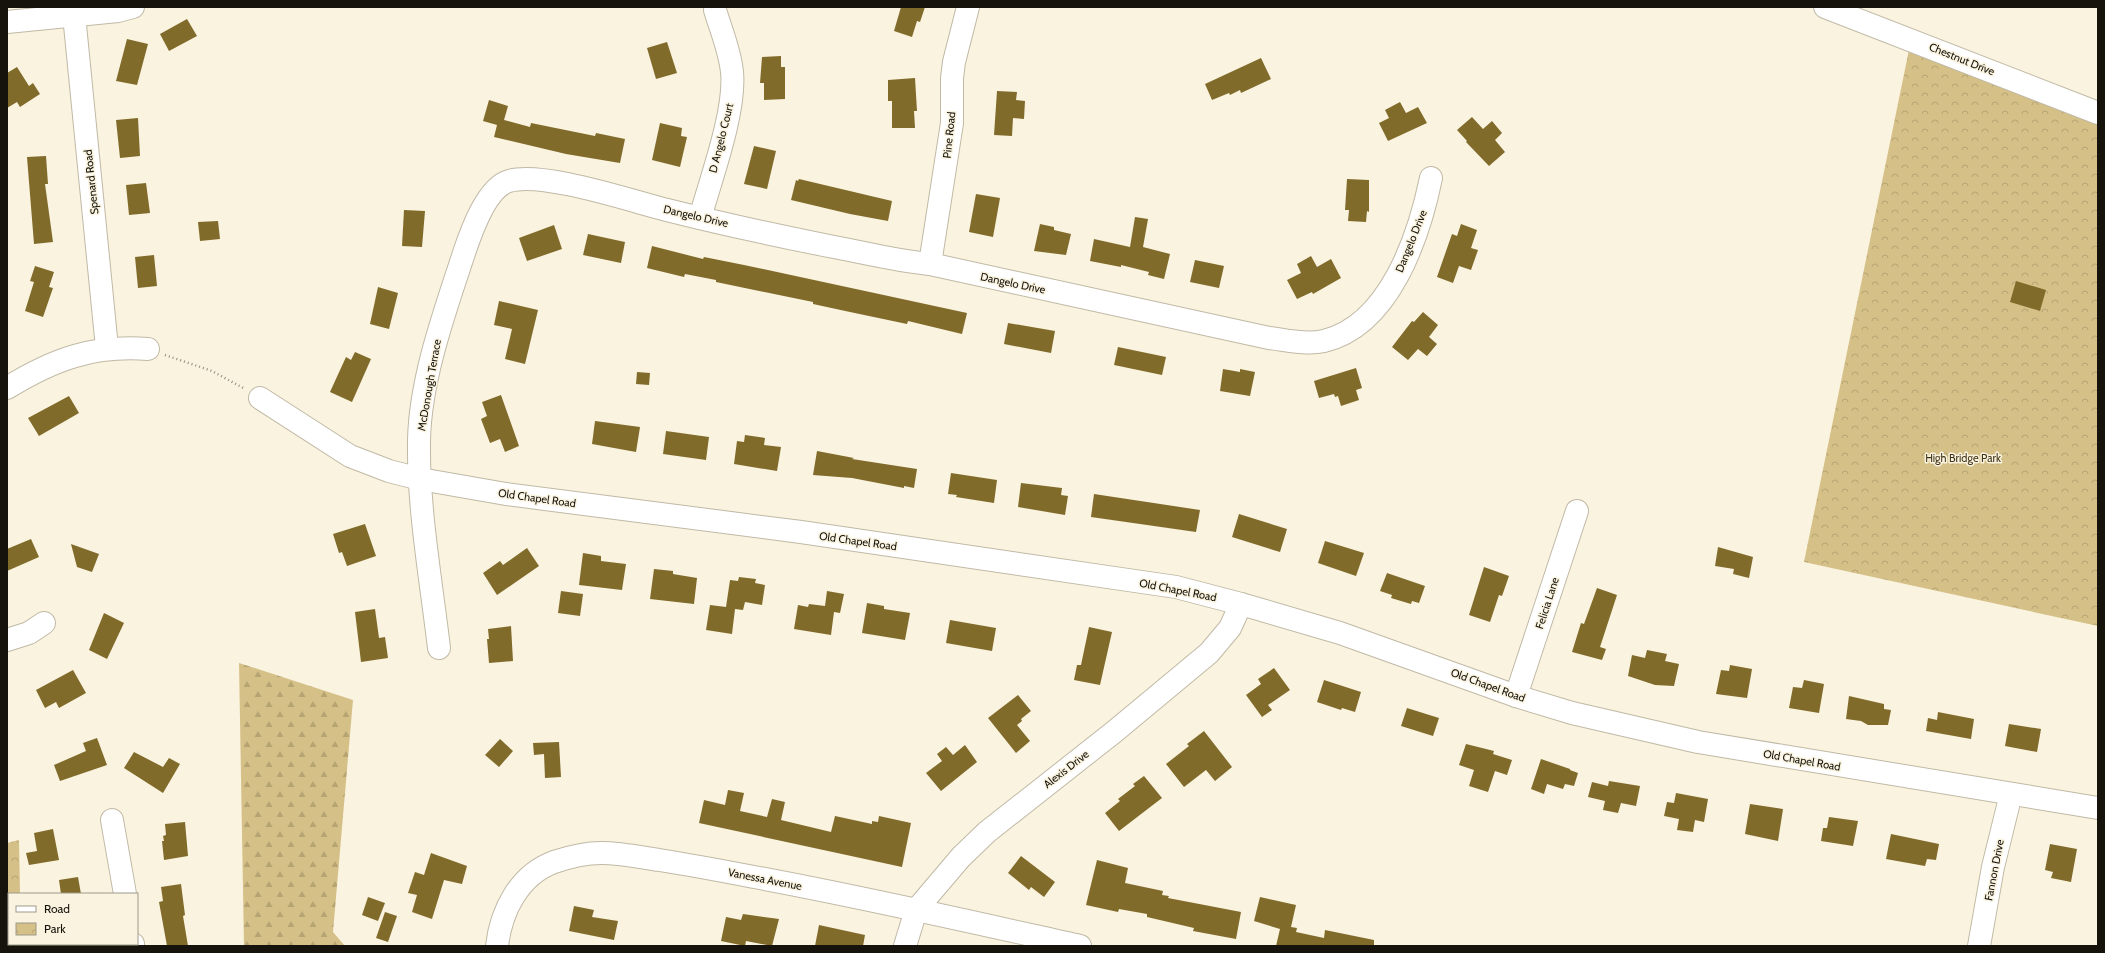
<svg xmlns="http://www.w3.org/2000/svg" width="2105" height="953" font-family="Cabin,sans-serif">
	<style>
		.forest { fill: url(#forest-firs) }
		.park { fill: url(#park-crowns) }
		.building { fill: #816b2b }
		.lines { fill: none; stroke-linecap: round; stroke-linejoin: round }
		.minor-casing { stroke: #c0b9a6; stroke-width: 24 }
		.path { stroke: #938e80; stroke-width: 2.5; stroke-dasharray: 1 3; stroke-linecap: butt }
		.minor { stroke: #fff; stroke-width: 22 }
		.labels { text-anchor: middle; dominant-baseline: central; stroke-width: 3; stroke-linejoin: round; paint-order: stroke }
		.street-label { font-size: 11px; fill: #15130c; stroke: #faf3df }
		.park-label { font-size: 11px; fill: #3e3316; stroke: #faf3df }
	</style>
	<defs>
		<pattern id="forest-firs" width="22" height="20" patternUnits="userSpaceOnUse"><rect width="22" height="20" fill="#d5c087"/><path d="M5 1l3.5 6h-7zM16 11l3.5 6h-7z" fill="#b6a473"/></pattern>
		<pattern id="park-crowns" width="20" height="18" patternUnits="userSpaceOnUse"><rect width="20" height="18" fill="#d5c087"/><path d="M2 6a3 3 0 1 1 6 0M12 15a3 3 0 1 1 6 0" fill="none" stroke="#b6a473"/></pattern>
	</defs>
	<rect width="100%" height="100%" fill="#faf3df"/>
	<!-- forest -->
	<path class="forest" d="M239,663L353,700L333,932L345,946H244Z"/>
	<!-- park -->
	<g class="park">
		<path d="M1910,45L2098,117V626L1804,562Z"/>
		<path d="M19,840L20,894H9V944H20V946H7V843Z"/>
	</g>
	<!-- building -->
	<g class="building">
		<path d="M901,7H925L920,22L917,21L912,37L894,31Z"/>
		<path d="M187,19L197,36L169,51L160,34Z"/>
		<path d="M127,39L148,44L137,85L116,81Z"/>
		<path d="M667,42L677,73L656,79L647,48Z"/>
		<path d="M781,56V67H785V99L764,100V83H760L762,57Z"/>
		<path d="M1261,58L1271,79L1241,93L1240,90L1230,95L1229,93L1212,100L1205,84Z"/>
		<path d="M17,67L29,86L33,83L40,94L20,107L17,102L7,108V73Z"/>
		<path d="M915,78L917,111H914L915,128H892V101H888V80Z"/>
		<path d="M997,91L1017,92L1016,100L1025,101L1024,119L1013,118L1012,136L994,135Z"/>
		<path d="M489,100L508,106L504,120L530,127L531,123L595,136L596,133L625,139L620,163L566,154L494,137L497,125L483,121Z"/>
		<path d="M1400,102L1406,113L1418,107L1427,123L1388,141L1379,123L1389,118L1385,110Z"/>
		<path d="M1472,117L1483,129L1492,121L1502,133L1495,140L1505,152L1489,166L1466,142L1467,141L1457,130Z"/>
		<path d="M138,118L140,156L120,158L116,120Z"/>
		<path d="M660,123L682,128L681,136L687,137L680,167L652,160Z"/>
		<path d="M754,146L776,151L767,189L744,184Z"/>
		<path d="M46,156L48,184H45L53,242L34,244L27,157Z"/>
		<path d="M799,179L892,201L888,221L850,214L791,200L796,180L798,181Z"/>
		<path d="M1347,179L1369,180V212L1367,211L1366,222L1348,221L1349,210H1345Z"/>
		<path d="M146,183L150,213L129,215L126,185Z"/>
		<path d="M976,194L1000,198L993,237L969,232Z"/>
		<path d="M404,210L425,211L422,247L402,246Z"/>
		<path d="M1135,217L1148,219L1143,247L1170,254L1164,279L1148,275L1149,272L1121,265V267L1090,261L1094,239L1130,247Z"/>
		<path d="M218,221L220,239L200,241L198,222Z"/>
		<path d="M1040,224L1054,227V230L1071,234L1066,255L1034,251Z"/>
		<path d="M1461,224L1477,230L1471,248L1478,250L1471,270L1459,266L1453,283L1437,277L1452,234L1457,236Z"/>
		<path d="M554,225L562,249L527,261L519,238Z"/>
		<path d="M588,234L625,242L621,263L583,255Z"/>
		<path d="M652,246L703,259L704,257L744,265L967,313L962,334L908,321L907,324L850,312L813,304V302L716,282V280L685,274L684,277L647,268Z"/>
		<path d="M154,255L157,286L138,288L135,257Z"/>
		<path d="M1311,256L1317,267L1331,259L1341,278L1313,294L1312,292L1297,299L1287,280L1301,273L1297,264Z"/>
		<path d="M1195,260L1224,266L1219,288L1190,282Z"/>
		<path d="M35,266L54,272L49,287L53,288L43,317L25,311L34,282L30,281Z"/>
		<path d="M2016,281L2046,290L2040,311L2010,302Z"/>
		<path d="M378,287L398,293L389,329L370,324Z"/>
		<path d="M499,301L538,310L525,364L505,359L512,329L494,325Z"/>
		<path d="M1423,312L1438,325L1429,337L1437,344L1427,356L1418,349L1408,360L1392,347L1412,321L1414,322Z"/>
		<path d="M1008,323L1055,331L1051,353L1004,344Z"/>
		<path d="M1118,347L1166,357L1162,375L1114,365Z"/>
		<path d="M355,352L371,359L352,402L330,392L346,357L351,360Z"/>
		<path d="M1356,368L1362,388L1356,390L1359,400L1341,406L1338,396L1335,397L1334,394L1319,398L1314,381Z"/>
		<path d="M1223,369L1240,372V369L1255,372L1250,396L1220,391Z"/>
		<path d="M637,372L650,373L649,385L636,384Z"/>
		<path d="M501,395L519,446L505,452L500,439L490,443L481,419L487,416L482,402Z"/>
		<path d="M69,396L79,413L39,436L28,418Z"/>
		<path d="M595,421L640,427L636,452L592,444Z"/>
		<path d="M666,431L709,437L706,460L663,454Z"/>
		<path d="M745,435L765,438L764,445L781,447L777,471L734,464L737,441L744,442Z"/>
		<path d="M817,451L854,458L852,459L917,469L914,488L904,486V488L852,478L813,475Z"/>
		<path d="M951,473L997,480L994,503L956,497L957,495L948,494Z"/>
		<path d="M1021,483L1062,488L1061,495L1068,496L1065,515L1018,507Z"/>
		<path d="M1094,494L1200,510L1196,532L1091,517Z"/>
		<path d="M1239,514L1287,529L1280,552L1232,537Z"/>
		<path d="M365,524L376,556L347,566L342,552L339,553L333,534Z"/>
		<path d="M31,539L39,557L7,571V549Z"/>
		<path d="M1325,541L1364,553L1356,576L1318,563Z"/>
		<path d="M71,544L99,554L92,572L77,567Z"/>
		<path d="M1718,547L1753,557L1749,578L1733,574L1734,569L1715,566Z"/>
		<path d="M527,548L539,566L497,595L483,573L500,561L503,565Z"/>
		<path d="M583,553L601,556V561L626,564L622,590L579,585Z"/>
		<path d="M1484,567L1509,576L1502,596L1499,595L1490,622L1469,615Z"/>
		<path d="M654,569L673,571V574L697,578L694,604L650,599Z"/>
		<path d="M1387,573L1425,586L1419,603L1412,601L1411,604L1391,598L1392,595L1380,591Z"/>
		<path d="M739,577L756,579L755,583L765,585L762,605L745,602L743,610L735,609L732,634L706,630L710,605L726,607L730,580L738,581Z"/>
		<path d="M1597,588L1617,595L1600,647L1606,649L1602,660L1572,652L1581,623L1584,624Z"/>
		<path d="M561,591L583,594L580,616L558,613Z"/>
		<path d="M827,591L844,594L840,613L834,612L831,635L794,629L798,605L808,607L809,604L825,606Z"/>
		<path d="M867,603L884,606V609L910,613L905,640L862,633Z"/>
		<path d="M375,609L379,638L385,637L388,658L361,662L355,612Z"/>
		<path d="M104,613L124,623L107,659L89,650Z"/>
		<path d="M950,620L996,628L992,651L946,643Z"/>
		<path d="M511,626L513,661L489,663L487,639H489L488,629Z"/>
		<path d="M1089,627L1112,632L1100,685L1074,680L1077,665H1081Z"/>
		<path d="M1647,650L1667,654L1665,661L1679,664L1674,686L1655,685L1628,676L1632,655L1645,658Z"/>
		<path d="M1730,665L1752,669L1747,698L1716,694L1721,670L1729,671Z"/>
		<path d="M1274,668L1290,690L1268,705L1272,710L1262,717L1246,695L1261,684L1258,679Z"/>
		<path d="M73,670L86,693L59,708L56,702L45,708L36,690Z"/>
		<path d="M1324,680L1361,692L1355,712L1342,708L1341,710L1317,702Z"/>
		<path d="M1804,680L1824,684L1819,713L1789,708L1793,687L1802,688Z"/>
		<path d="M1018,695L1031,711L1021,719L1022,721L1017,725L1030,741L1016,753L988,718Z"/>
		<path d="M1849,696L1884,704V709L1891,710L1888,725H1868L1861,721L1846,719Z"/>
		<path d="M1407,708L1439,718L1433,736L1401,726Z"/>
		<path d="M1938,712L1974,719L1971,739L1926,731L1928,718L1937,720Z"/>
		<path d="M2009,724L2041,729L2037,752L2005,746Z"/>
		<path d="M1204,731L1232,767L1215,781L1206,770L1184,787L1166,764L1189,746L1187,744Z"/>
		<path d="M97,738L107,765L60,781L54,765L86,751L83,743Z"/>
		<path d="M500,739L513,751L499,767L485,755Z"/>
		<path d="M559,742L561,777L545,778L544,754L534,755L533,743Z"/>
		<path d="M1466,744L1494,751L1493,754L1512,760L1507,775L1495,771L1488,792L1469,786L1474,770L1459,765Z"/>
		<path d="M965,745L977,762L941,791L926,773L942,761L937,754L946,747L953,755Z"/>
		<path d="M134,752L163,767L169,758L180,764L163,793L124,768Z"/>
		<path d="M1541,759L1570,769V770L1578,773L1574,786L1565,784L1563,789L1547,784L1544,794L1531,789Z"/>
		<path d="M1144,776L1162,798L1119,831L1105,813L1120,801L1118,799L1135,786L1133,784Z"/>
		<path d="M1609,781L1640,786L1636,806L1621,803L1618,813L1603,810L1605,801L1588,797L1592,782L1608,786Z"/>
		<path d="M728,790L744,793L740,811L767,817L772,799L785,802L781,820L831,832L835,816L872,824V821L878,822L879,816L911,823L902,867L699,823L704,800L725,805Z"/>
		<path d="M1676,793L1708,799L1704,822L1695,820L1693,832L1677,830L1679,819L1664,816L1667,802L1674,803Z"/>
		<path d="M1750,804L1783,809L1778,841L1745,834Z"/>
		<path d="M1829,817L1858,821L1853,846L1821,841L1823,828H1827Z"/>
		<path d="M185,822L188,856L164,860L162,841H164L163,836L166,835L165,824Z"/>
		<path d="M53,829L59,860L29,865L26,853L37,851L34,833Z"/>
		<path d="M1891,834L1939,844L1936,860L1927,859L1925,866L1886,859Z"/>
		<path d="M2050,844L2077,849L2071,882L2051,878L2053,872L2045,870Z"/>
		<path d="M431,853L467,866L462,884L444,880L432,919L412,912L417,895L408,893L415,872L424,875Z"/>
		<path d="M1021,856L1055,882L1044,897L1031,887L1029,890L1008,873Z"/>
		<path d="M1097,860L1128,868L1125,883L1163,891L1162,895L1169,896L1168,898L1241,912L1236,939L1193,931L1194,928L1147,917V914L1119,909L1118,912L1086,905Z"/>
		<path d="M78,877L81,894H61L59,880Z"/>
		<path d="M181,884L185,915L183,916L188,946H167L159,902L163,901L161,887Z"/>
		<path d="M368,897L385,903L378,921L362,915Z"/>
		<path d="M1260,897L1296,905L1291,927L1297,928L1296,932L1324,938L1325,930L1374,940V946H1276L1280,929L1254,921Z"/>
		<path d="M574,906L594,910L592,917L618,921L614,940L569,931Z"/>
		<path d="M385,912L397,916L388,942L376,938Z"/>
		<path d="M743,914L779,919L772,946L746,941L745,946L721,941L726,917L741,920Z"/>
		<path d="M819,925L865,935L863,946H815Z"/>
	</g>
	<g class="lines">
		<!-- minor casing -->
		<g class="minor-casing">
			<g id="minor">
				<path d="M1825,7L2098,113"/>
				<path d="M74,15L107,348"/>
				<path d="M7,22L118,11L133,7"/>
				<path d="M700,218C711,178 736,111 732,72C730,51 721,30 715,10"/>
				<path d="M930,264L952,123V78L954,62L968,7"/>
				<path d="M7,388C54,359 93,345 148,349"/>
				<path d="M260,398L350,456L389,471L420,479L506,494L801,532L1176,587L1241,604L1340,633L1516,696L1572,713L1698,742L2098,808"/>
				<path d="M7,640L29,633L44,623"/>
				<path d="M439,648C431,580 418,509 419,441C420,379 445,311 464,253C471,232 487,187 509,181C542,171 631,201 667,210C723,224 778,236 834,247C866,253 897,261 930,264L1269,338C1287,340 1306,345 1324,341C1390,325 1419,236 1431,178"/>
				<path d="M1516,696L1577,511"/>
				<path d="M112,820L125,894"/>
				<path d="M133,944V946"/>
				<path d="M497,946C501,911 519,875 554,862C569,857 585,853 601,853C620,853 640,857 659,860C691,865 723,871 754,877C863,897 972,922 1080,946"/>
				<path d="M905,946L916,910L961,857L987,832L1114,732L1209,653L1230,628L1241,604"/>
				<path d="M1979,946L1993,867L2011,794"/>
			</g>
		</g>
		<!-- path -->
		<path class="path" d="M165,355L212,371L245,389"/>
		<!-- minor -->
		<use href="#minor" class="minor"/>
	</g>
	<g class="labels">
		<!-- street labels -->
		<g class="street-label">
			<text transform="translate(1962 59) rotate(22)">Chestnut Drive</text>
			<text transform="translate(949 135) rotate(-84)">Pine Road</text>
			<text transform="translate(721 138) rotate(-76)">D Angelo Court</text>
			<text transform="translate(91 182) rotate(-96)">Spenard Road</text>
			<text transform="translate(696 216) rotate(13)">Dangelo Drive</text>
			<text transform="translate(1411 241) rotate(-68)">Dangelo Drive</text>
			<text transform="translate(1013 283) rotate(12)">Dangelo Drive</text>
			<text transform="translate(429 385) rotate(-80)">McDonough Terrace</text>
			<text transform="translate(537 498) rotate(8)">Old Chapel Road</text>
			<text transform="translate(858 541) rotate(8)">Old Chapel Road</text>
			<text transform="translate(1178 590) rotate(11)">Old Chapel Road</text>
			<text transform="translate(1547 603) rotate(-72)">Felicia Lane</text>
			<text transform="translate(1488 685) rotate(20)">Old Chapel Road</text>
			<text transform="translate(1802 760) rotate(10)">Old Chapel Road</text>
			<text transform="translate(1066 769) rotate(-38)">Alexis Drive</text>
			<text transform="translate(1994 870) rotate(-79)">Fannon Drive</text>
			<text transform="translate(765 879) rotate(11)">Vanessa Avenue</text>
		</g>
		<!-- park labels -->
		<g class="park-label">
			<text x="1963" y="458">High Bridge Park</text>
		</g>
	</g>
	<!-- border -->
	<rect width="2105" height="953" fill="none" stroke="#15130c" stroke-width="16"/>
	<!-- legend -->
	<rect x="8" y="893" width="130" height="52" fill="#faf3df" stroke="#9e998b"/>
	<rect x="16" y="906" width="20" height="6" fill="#ffffff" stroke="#9e998b"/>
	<text x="44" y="913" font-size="12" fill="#15130c">Road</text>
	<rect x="16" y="923" width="20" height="12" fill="url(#park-crowns)" stroke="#9e998b"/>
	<text x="44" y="933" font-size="12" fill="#15130c">Park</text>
</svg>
